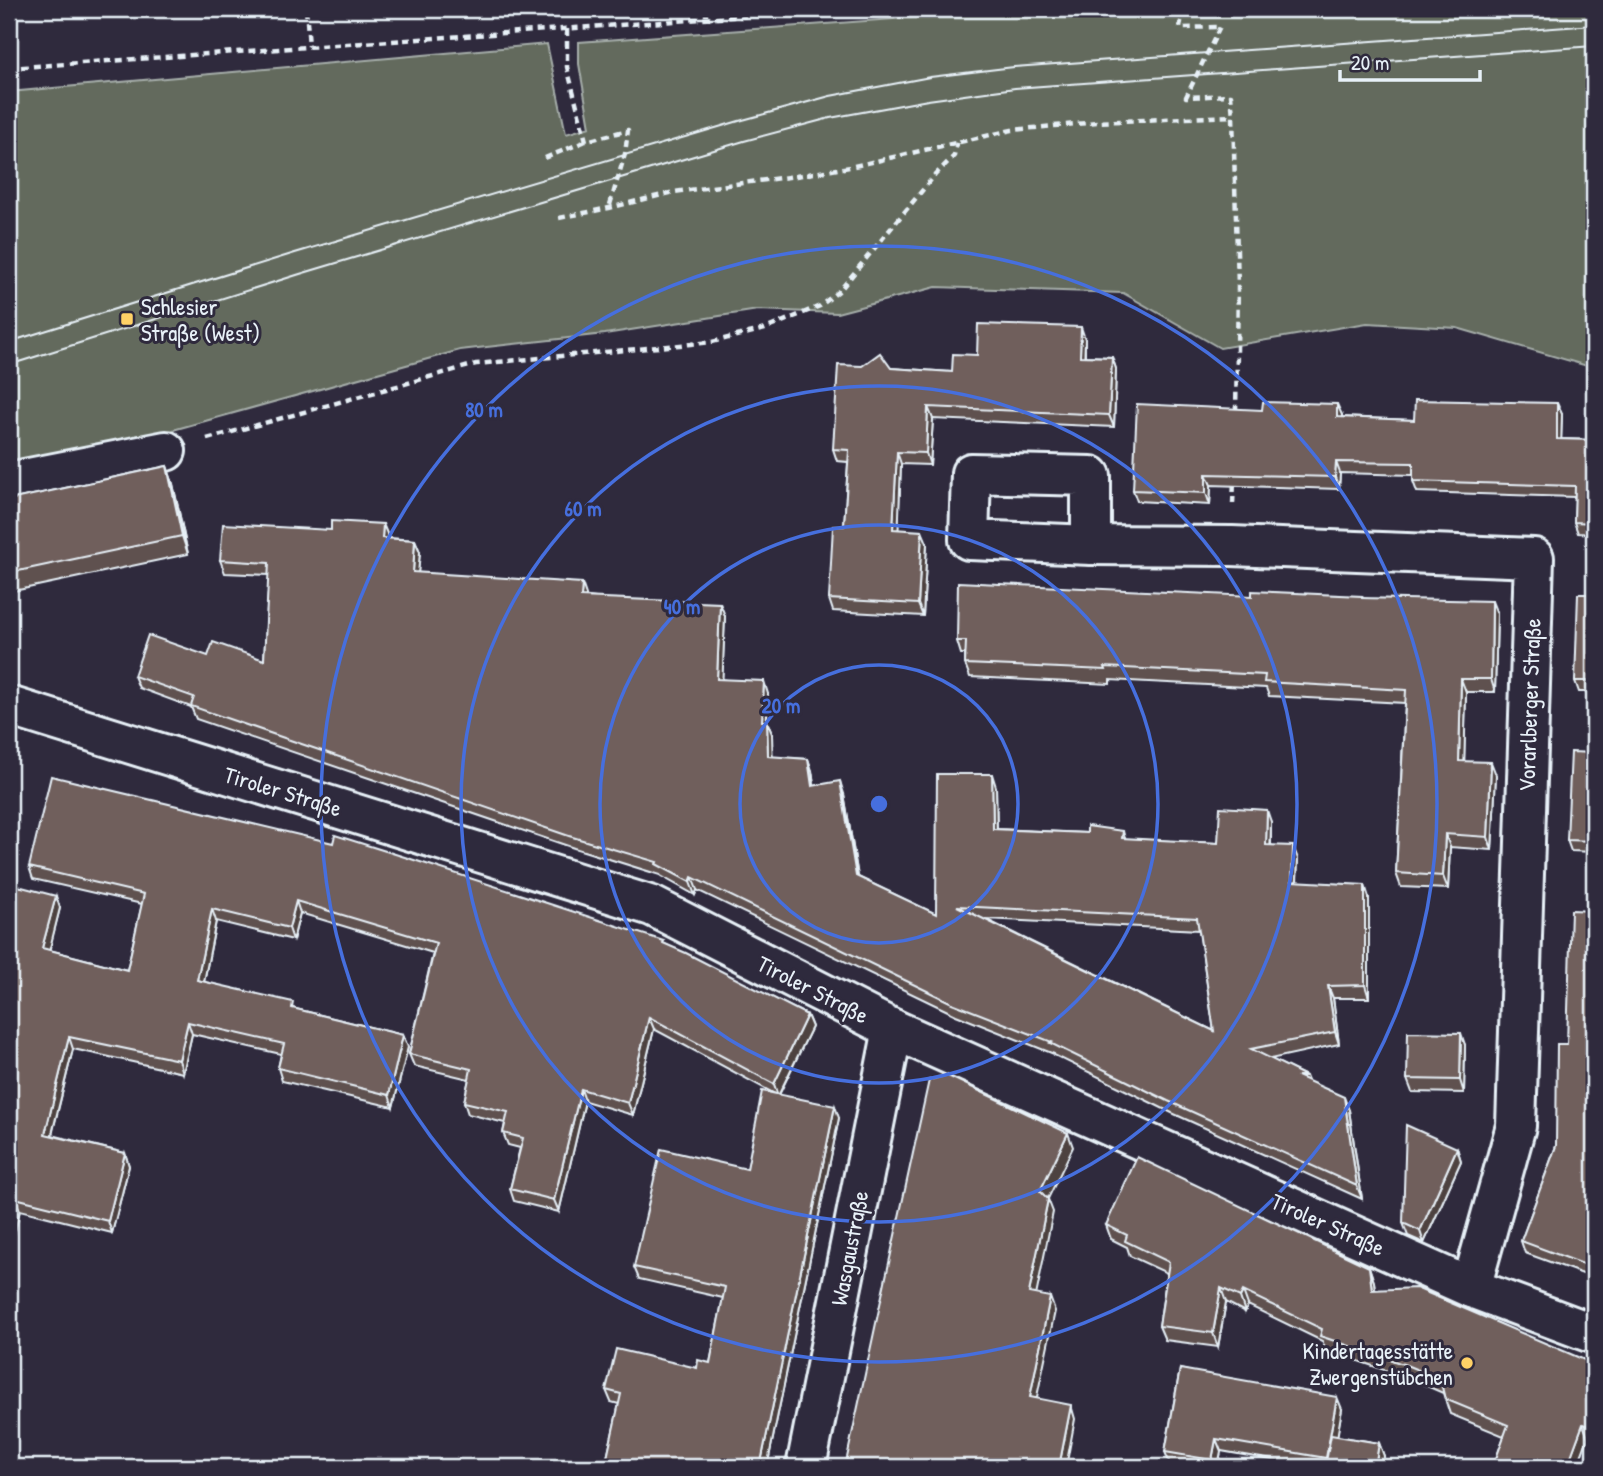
<svg xmlns="http://www.w3.org/2000/svg" width="1603" height="1476" font-family="'Patrick Hand',sans-serif">
	<style>
		.green { fill: #636a5d; stroke: #a6aeaa; stroke-width: 2 }
		.lines { fill: none; stroke-linecap: round; stroke-linejoin: round }
		.minor-casing { stroke: #e8f1f8; stroke-width: 44 }
		.path { stroke: #e8f1f8; stroke-width: 4.5; stroke-dasharray: 7 5; stroke-linecap: butt }
		.minor { stroke: #2f2a3d; stroke-width: 38 }
		.tram { stroke: #e8f1f8; stroke-width: 2 }
		.wall { fill: #5f514f; stroke: #e8f1f8; stroke-width: 2; fill-rule: evenodd }
		.shaded-wall { fill: #4e4240; stroke: #e8f1f8; stroke-width: 2 }
		.building { fill: #6f5e5c; stroke: #e8f1f8; stroke-width: 2; fill-rule: evenodd }
		.ring { fill: none; stroke: #466fde; stroke-width: 3.5 }
		.poi-dot { fill: #ffd166; stroke: #2f2a3d; stroke-width: 2.5 }
		.labels { text-anchor: middle; dominant-baseline: central; stroke-width: 6; stroke-linejoin: round; paint-order: stroke }
		.poi-label { font-size: 23px; fill: #e8f1f8; stroke: #2f2a3d; text-anchor: start }
		.street-label { font-size: 23px; fill: #e8f1f8; stroke: #2f2a3d }
		.centre { fill: #466fde; stroke: #2f2a3d; stroke-width: 3.5 }
		.ring-label { font-size: 21px; text-anchor: middle; font-weight: bold; fill: #466fde; stroke: #2f2a3d; stroke-width: 6; stroke-linejoin: round; paint-order: stroke }
	</style>
	<rect width="100%" height="100%" fill="#2f2a3d"/>
	<filter id="ink" filterUnits="userSpaceOnUse"><feTurbulence type="fractalNoise" baseFrequency=".0143" numOctaves="2"/><feDisplacementMap in="SourceGraphic" scale="14" xChannelSelector="R" yChannelSelector="G"/><feConvolveMatrix kernelMatrix="1 2 1 2 8 2 1 2 1" color-interpolation-filters="sRGB"/></filter>
	<g filter="url(#ink)">
		<!-- green -->
		<path class="green" d="M1029,9H1594V368L1457,328L1367,323L1220,348L1123,293L936,287L837,313L758,310L605,334L460,350L155,435L9,463V92L547,44L566,134L590,127L579,64V42Z"/>
		<g class="lines">
			<!-- minor casing -->
			<g class="minor-casing">
				<g id="minor">
					<path d="M9,482L166,451"/>
					<path d="M1091,545V476L971,473L969,540L1091,545L1232,546L1534,558L1516,1126L1471,1288"/>
					<path d="M9,706L652,906L893,1029L1471,1288L1594,1334"/>
					<path d="M806,1467L893,1029"/>
				</g>
			</g>
			<!-- path -->
			<g class="path">
				<path d="M306,9L309,46"/>
				<path d="M706,9V19"/>
				<path d="M1183,9L1180,28L1220,27L1186,97L1231,95L1233,116L1238,286L1236,413"/>
				<path d="M567,29V67L586,141L628,130L625,154L609,208"/>
				<path d="M9,68L845,9"/>
				<path d="M545,158L586,141"/>
				<path d="M559,218L609,208L674,192L796,176L850,167L1012,130L1097,122L1233,116"/>
				<path d="M207,439L476,364L712,342L765,329L820,306L840,290L935,175L954,156L957,143"/>
				<path d="M1233,504L1234,481"/>
			</g>
			<!-- minor -->
			<use href="#minor" class="minor"/>
			<!-- tram -->
			<g class="tram">
				<path d="M9,342L295,253L739,121L830,96L930,77L1014,67L1594,25"/>
				<path d="M9,365L300,274L744,141L830,118L928,100L1015,88L1594,46"/>
			</g>
		</g>
		<!-- wall -->
		<g class="wall">
			<path d="M1085,339V356L1112,357L1116,369L1114,427L933,419L930,465L901,464L898,530L927,543L923,616L833,611L829,599L844,526L848,462L837,461L833,449L891,368L952,372L977,355Z"/>
			<path d="M1562,414L1561,439L1594,440V534L1578,533L1574,522L1575,497L1417,492L1413,481V475L1340,473L1339,489L1211,485L1210,505L1137,501L1133,490L1342,415L1341,417L1414,420Z"/>
			<path d="M167,466L173,484L188,554L9,592V500Z"/>
			<path d="M331,530L388,536V538L415,540L420,552L418,573L725,616L722,679L768,694L767,721L772,734V757L808,759L812,771L814,786L844,794L858,877L936,914L996,787L997,829L1087,833L1123,831L1125,839L1218,843L1271,822V845L1298,859L1297,882L1369,898V998H1333L1339,1044L1270,1059L1306,1076L1308,1081L1349,1110L1362,1199L1172,1113L1054,1055V1054L956,1015L697,890L695,895L661,876L660,875L574,848L196,719L191,707L139,688L134,676L208,656L264,660L269,575L225,573L220,560ZM985,919L1199,930L1214,1031Z"/>
			<path d="M1594,594V692H1579L1575,681Z"/>
			<path d="M1252,596H1362L1363,598L1497,614L1495,692H1466L1464,761L1496,775L1492,850L1450,847L1448,889L1401,887L1396,873L1405,703L1269,696L1266,688L1110,680V684L970,677L965,664V654H961L957,641Z"/>
			<path d="M1594,753V852L1571,851L1567,840Z"/>
			<path d="M29,867L665,944L807,1015L812,1027L779,1095L839,1118L767,1467H605L619,1404L611,1402L606,1390L697,1368L710,1363L723,1298L639,1279L634,1267L747,1169L775,1094L654,1029L633,1115L585,1101L559,1212L514,1201L510,1189L520,1148L508,1145L503,1133L505,1123L468,1114L464,1102L469,1079L414,1066L409,1054L433,953L300,913L293,940L216,921L204,982L296,1009L403,1035L408,1047L393,1107L282,1081L278,1068L281,1054L192,1034L183,1073L73,1049L52,1135L125,1153L129,1166L112,1233L20,1210L9,1256V906L60,908L49,950L127,970L142,904L33,879Z"/>
			<path d="M1594,911V1278L1525,1253L1521,1241L1556,1146L1567,1044Z"/>
			<path d="M1465,1045L1464,1093L1412,1092L1407,1079Z"/>
			<path d="M1457,1148L1461,1161L1424,1243L1408,1236L1403,1223Z"/>
			<path d="M1106,1225L1369,1267L1374,1282L1375,1290L1594,1364V1441L1588,1438L1577,1467H1493L1504,1436L1450,1414L1443,1393L1411,1379L1326,1350L1322,1341L1248,1305L1245,1312L1226,1302L1218,1347L1165,1340L1159,1326L1167,1273L1130,1256L1127,1247L1111,1239Z"/>
			<path d="M1180,1369L1342,1409L1337,1436L1379,1443L1384,1456L1382,1467H1312L1221,1451L1218,1467H1187L1170,1464L1165,1452Z"/>
		</g>
		<!-- shaded-wall -->
		<g class="shaded-wall">
			<path d="M1081,327L1085,339L1084,368L1080,356Z"/>
			<path d="M1112,357L1116,369L1114,427L1109,415Z"/>
			<path d="M1557,403L1562,414L1561,450L1557,439Z"/>
			<path d="M1337,404L1342,415L1341,429L1337,417Z"/>
			<path d="M928,407L933,419L930,465L926,453Z"/>
			<path d="M897,452L901,464L898,541L893,529Z"/>
			<path d="M1336,462L1340,473L1339,489L1335,477Z"/>
			<path d="M167,466L173,484L188,554L182,536Z"/>
			<path d="M1206,474L1211,485L1210,505L1206,493Z"/>
			<path d="M383,524L388,536L387,550L382,538Z"/>
			<path d="M922,531L927,543L923,616L918,604Z"/>
			<path d="M415,540L420,552L417,585L413,572Z"/>
			<path d="M582,583L586,595V609L581,597Z"/>
			<path d="M1492,601L1497,614L1495,692L1491,679Z"/>
			<path d="M720,603L725,616L722,691L717,679Z"/>
			<path d="M1461,679L1466,692L1464,774L1459,761Z"/>
			<path d="M764,681L768,694L766,734L762,721Z"/>
			<path d="M767,721L772,734L773,769L768,756Z"/>
			<path d="M808,759L812,771L816,799L812,786Z"/>
			<path d="M1491,762L1496,775L1492,850L1488,837Z"/>
			<path d="M992,774L996,787L997,842L993,829Z"/>
			<path d="M840,781L844,794L860,888L856,876Z"/>
			<path d="M1267,810L1271,822L1270,858L1266,845Z"/>
			<path d="M1445,834L1450,847L1448,889L1443,876Z"/>
			<path d="M1293,846L1298,859L1296,894L1292,881Z"/>
			<path d="M692,877L697,890L695,895L690,882Z"/>
			<path d="M1365,885L1369,898V998L1365,985Z"/>
			<path d="M56,896L60,908L47,960L42,948Z"/>
			<path d="M296,901L300,913L293,940L289,928Z"/>
			<path d="M212,909L216,921L202,992L197,980Z"/>
			<path d="M1328,986L1333,998L1339,1044L1335,1032Z"/>
			<path d="M807,1015L812,1027L778,1096L774,1084Z"/>
			<path d="M649,1017L654,1029L633,1115L628,1103Z"/>
			<path d="M188,1022L192,1034L183,1073L179,1060Z"/>
			<path d="M1461,1033L1465,1045L1464,1093L1460,1080Z"/>
			<path d="M403,1035L408,1047L393,1107L389,1095Z"/>
			<path d="M69,1037L73,1049L49,1146L45,1134Z"/>
			<path d="M581,1089L585,1101L559,1212L554,1200Z"/>
			<path d="M1344,1097L1349,1110L1362,1199L1357,1186Z"/>
			<path d="M835,1106L839,1118L767,1467H760Z"/>
			<path d="M1068,1133L1073,1147L1045,1205L1040,1191Z"/>
			<path d="M1457,1148L1461,1161L1424,1243L1420,1231Z"/>
			<path d="M125,1153L129,1166L112,1233L108,1221Z"/>
			<path d="M15,1198L20,1210L9,1256V1225Z"/>
			<path d="M1048,1199L1053,1212L1034,1306L1029,1293Z"/>
			<path d="M1369,1267L1374,1282L1377,1305L1372,1290Z"/>
			<path d="M1221,1288L1226,1302L1218,1347L1213,1333Z"/>
			<path d="M1243,1291L1248,1305L1245,1312L1240,1297Z"/>
			<path d="M1050,1297L1055,1311L1034,1411L1030,1397Z"/>
			<path d="M1337,1397L1342,1409L1332,1467L1326,1458Z"/>
			<path d="M1071,1405L1075,1419L1066,1467H1059Z"/>
			<path d="M1583,1424L1588,1438L1577,1467H1567Z"/>
			<path d="M1216,1439L1221,1451L1218,1467H1215L1212,1460Z"/>
			<path d="M1379,1443L1384,1456L1382,1467H1375Z"/>
		</g>
		<!-- building -->
		<g class="building">
			<path d="M978,324L1081,327L1080,356L1112,357L1109,415L928,407L926,453L897,452L893,529L922,531L918,604L829,599L833,526H844L849,450L833,449L838,365L862,366L880,353L891,368L952,372L953,354L977,355Z"/>
			<path d="M1415,400L1557,403V439L1594,440V523L1574,522L1575,486L1413,481V463L1336,462L1335,477L1206,474V493L1133,490L1137,404L1262,410L1263,402L1337,404V417L1414,420Z"/>
			<path d="M167,466L182,536L9,573V500Z"/>
			<path d="M331,521L383,524L382,538L415,540L413,572L582,583L581,597L720,603L717,679L764,681L762,721H767L768,756L808,759L812,786L840,781L856,876L936,914L937,774H992L993,829L1087,833V826L1123,831L1122,838L1218,843L1220,807L1267,810L1266,845L1293,846L1292,881L1365,885V985L1328,986L1335,1032L1251,1049L1306,1076H1297L1344,1097L1357,1186L1168,1101L1050,1043L1052,1042L952,1003L692,877L690,882L656,864L657,862L569,836L191,706L194,697L134,676L148,635L208,656L213,642L264,660L269,563L220,560L223,524L331,530ZM957,906L1197,918L1214,1031L1133,992Z"/>
			<path d="M958,582L1252,596V591L1362,596V598L1492,601L1491,679H1461L1459,761L1491,762L1488,837L1445,834L1443,876L1396,873L1406,690L1264,682L1265,675L1105,667L1106,670L965,664L966,641H957Z"/>
			<path d="M1578,594H1594V681H1575Z"/>
			<path d="M1571,752L1594,753V841L1567,840Z"/>
			<path d="M51,776L333,843L335,835L411,859L664,941L663,943L686,953L807,1015L774,1084L649,1017L628,1103L581,1089L554,1200L510,1189L523,1138L503,1133L508,1112L464,1102L471,1069L409,1054L436,943L296,901L289,928L212,909L197,980L293,1002L292,1008L403,1035L389,1095L278,1068L284,1044L188,1022L179,1060L69,1037L45,1134L125,1153L108,1221L15,1198L9,1225V906L14,885L56,896L42,948L127,970L144,894L29,867Z"/>
			<path d="M1571,910L1594,911V1268L1521,1241L1556,1146L1557,1044H1567Z"/>
			<path d="M1408,1032L1461,1033L1460,1080L1407,1079Z"/>
			<path d="M946,1075L1068,1133L1040,1191L1048,1199L1029,1293L1050,1297L1030,1397L1071,1405L1059,1467H845L892,1249L929,1080Z"/>
			<path d="M762,1091L835,1106L760,1467H605L621,1394L606,1390L616,1349L697,1368L698,1360L710,1363L725,1287L634,1267L661,1149L747,1169Z"/>
			<path d="M1406,1125L1457,1148L1420,1231L1403,1223Z"/>
			<path d="M1137,1157L1369,1267L1372,1290L1416,1288L1594,1364V1428L1583,1424L1567,1467H1493L1508,1425L1445,1399L1440,1379L1406,1365L1320,1336L1322,1329L1243,1291L1240,1297L1221,1288L1213,1333L1159,1326L1169,1262L1125,1241L1127,1235L1106,1225Z"/>
			<path d="M1180,1369L1337,1397L1326,1458L1216,1439L1212,1460L1165,1452Z"/>
			<path d="M1331,1435L1379,1443L1375,1467H1325Z"/>
		</g>
	</g>
	<!-- distance rings -->
	<g class="ring">
		<circle cx="879" cy="804" r="139"/>
		<circle cx="879" cy="804" r="279"/>
		<circle cx="879" cy="804" r="418"/>
		<circle cx="879" cy="804" r="558"/>
	</g>
	<!-- markers -->
	<g class="poi-dot">
		<rect x="120" y="312" width="14" height="14" rx="3.5"/>
		<circle cx="1467" cy="1363" r="7"/>
	</g>
	<g class="labels">
		<!-- poi labels -->
		<g class="poi-label">
			<text x="141" y="306">Schlesier<tspan x="141" dy="26">Straße (West)</tspan></text>
			<text x="1453" y="1350" text-anchor="end">Kindertagesstätte<tspan x="1453" dy="26">Zwergenstübchen</tspan></text>
		</g>
		<!-- street labels -->
		<g class="street-label">
			<text transform="translate(1529 705) rotate(-88)">Vorarlberger Straße</text>
			<text transform="translate(283 791) rotate(17)">Tiroler Straße</text>
			<text transform="translate(813 989) rotate(27)">Tiroler Straße</text>
			<text transform="translate(1328 1224) rotate(24)">Tiroler Straße</text>
			<text transform="translate(849 1248) rotate(-79)">Wasgaustraße</text>
		</g>
	</g>
	<circle cx="879" cy="804" r="10" class="centre"/>
	<g class="ring-label">
		<text x="484" y="417">80 m</text>
		<text x="583" y="516">60 m</text>
		<text x="682" y="614">40 m</text>
		<text x="781" y="713">20 m</text>
	</g>
	<!-- margin -->
	<rect width="1603" height="1476" fill="none" stroke="#2f2a3d" stroke-width="35"/>
	<rect x="18" y="18" width="1568" height="1441" fill="none" stroke="#e8f1f8" stroke-width="2.5" filter="url(#ink)"/>
	<!-- scale -->
	<path d="M1340 70v10h140v-10" fill="none" stroke="#e8f1f8" stroke-width="3.5"/>
	<text x="1351" y="70" font-size="21" fill="#e8f1f8" stroke="#2f2a3d" stroke-width="5" paint-order="stroke">20 m</text>
</svg>
